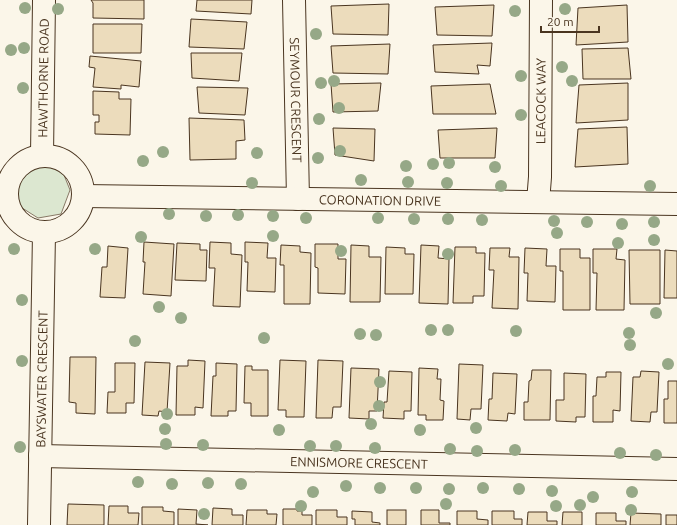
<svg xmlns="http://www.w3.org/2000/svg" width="677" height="525" font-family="Ubuntu,sans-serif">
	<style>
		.green { fill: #dce7d0; stroke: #887966 }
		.building { fill: #ecdcbc; stroke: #4a3520 }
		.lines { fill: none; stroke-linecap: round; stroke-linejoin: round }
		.minor-casing { stroke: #4a3520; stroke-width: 24 }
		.minor { stroke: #fbf6e9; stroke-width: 22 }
		.tree { fill: #96a887 }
		.labels { text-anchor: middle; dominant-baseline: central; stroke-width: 3; stroke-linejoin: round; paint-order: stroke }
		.street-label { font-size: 13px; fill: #4a3520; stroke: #fbf6e9 }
	</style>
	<rect width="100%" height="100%" fill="#fbf6e9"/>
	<!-- green -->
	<path class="green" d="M43,163L62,170L70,190L61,214L38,218L19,206L17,183L25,170Z"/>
	<!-- building -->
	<g class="building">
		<path d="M91,0H144V19L93,18V3Z"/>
		<path d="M197,0H252L251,14L196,11Z"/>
		<path d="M389,4L388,35L333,34L331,6Z"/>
		<path d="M494,5L492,36L437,35L435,7Z"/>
		<path d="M627,5L628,42L576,45L578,8Z"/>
		<path d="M191,19L247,22L244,49L189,47Z"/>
		<path d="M93,24H142L141,53H93Z"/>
		<path d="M492,43L490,66L477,65L479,74L435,72L433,45Z"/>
		<path d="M390,44L388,74L333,73L331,46Z"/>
		<path d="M628,48L631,79H583L582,49Z"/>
		<path d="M191,53H242L239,81L192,78Z"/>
		<path d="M90,56L141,61L139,87L121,85V89L93,87L95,68L89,67Z"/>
		<path d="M381,83L378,111L333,112L331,84Z"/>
		<path d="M628,83V120L576,123L579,85Z"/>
		<path d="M490,84L496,114H433L431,86Z"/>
		<path d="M197,87L248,88L245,115L199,113Z"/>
		<path d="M93,91L119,92V99H131L130,135L95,134V122H99V115H93Z"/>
		<path d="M189,118L244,120L245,140L236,141V159L190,160Z"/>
		<path d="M627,127L628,164L575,167L578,129Z"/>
		<path d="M333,128L375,129L374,161L335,155Z"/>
		<path d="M497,128L495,158H440L438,130Z"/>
		<path d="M144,242L174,244L171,296L143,294L145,262H143Z"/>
		<path d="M210,242L231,243V254L242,255L240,307L213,306L215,268H209Z"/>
		<path d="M245,242L268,243L267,258H276L275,292L247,291L248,262H245Z"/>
		<path d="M177,243L200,244V250H207L206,281L175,280Z"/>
		<path d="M315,244H338V259H346L345,294L318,293V268L315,267Z"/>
		<path d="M281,245L300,246V252L311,253L310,304H284V265H280Z"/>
		<path d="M351,245L369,246V257H381L380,302H350Z"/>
		<path d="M421,245L439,246L438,258L449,259L448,304L419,303Z"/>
		<path d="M108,246L128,248L125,298L100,297L102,267H107Z"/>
		<path d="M386,247L405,248V254H414L413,294H385Z"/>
		<path d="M455,247H476V253H485L484,296H473V303H453Z"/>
		<path d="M490,248H510L509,257H519L518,309L492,308L494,270H489Z"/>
		<path d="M525,248L547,249L546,266H556L555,302L527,301L528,273H524Z"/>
		<path d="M560,249H580V258H590V310H563V271H560Z"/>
		<path d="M593,249H617L616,259L625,260L624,310H596L597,273H593Z"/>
		<path d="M629,250H660V304H630Z"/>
		<path d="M665,250L677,251V298H664Z"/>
		<path d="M70,357H96L95,414L76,413V403L69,402Z"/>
		<path d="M188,360L205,361L203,408L195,407V415H176L177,366H188Z"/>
		<path d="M280,360L306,361L304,417H286V410H278Z"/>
		<path d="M318,360L343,361L341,407H333L332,418H316Z"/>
		<path d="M145,362L170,363L167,412L159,411L158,416L142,415Z"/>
		<path d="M115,363H135L134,403H126V413H107L108,392H115Z"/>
		<path d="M216,363L237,364L236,411H228V416H211L213,376H216Z"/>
		<path d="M459,364L483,365L481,409H471L470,420L457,419Z"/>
		<path d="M245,366H252V370H268V416H251V403H244Z"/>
		<path d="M351,368L379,369L377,411H369V419L349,418Z"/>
		<path d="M419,368L438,369L437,379H441L440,400L444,401L443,420H426V415H418Z"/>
		<path d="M532,370H551L550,420H524V402H528L529,381L531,380Z"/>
		<path d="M389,371L412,372L411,411H404V419L383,418L384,402H387Z"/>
		<path d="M641,371L659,372L657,412H651L650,422L631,421L633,377H640Z"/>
		<path d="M606,372H621L620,411L613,410V422H593V396H596L597,377H606Z"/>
		<path d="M493,373L517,374L515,414L508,413L507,421L488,420L489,399H492Z"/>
		<path d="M564,373L586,374L585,417H576V422L556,421V400H564Z"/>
		<path d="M668,381H677V423H664V399H668Z"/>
		<path d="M68,504L104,505V525H67Z"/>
		<path d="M109,506H128V513H139L138,525H108Z"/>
		<path d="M142,507H163V511L174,512V525H142Z"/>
		<path d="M213,508L232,509V515H243V525H212Z"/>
		<path d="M178,509L197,510L196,524L208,525H178Z"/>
		<path d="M283,509H297V511H302V515H312V525H283Z"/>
		<path d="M247,510H267V514H277L276,525H246Z"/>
		<path d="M316,510H337V517H347V525H316Z"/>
		<rect x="387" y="510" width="19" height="15"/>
		<path d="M421,510H439V523H450V525H421Z"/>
		<path d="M352,511L372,512V522L380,523V525H355V519H352Z"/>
		<path d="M457,511H477V519L488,520V525H457Z"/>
		<path d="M492,511H514V519H522V525H492Z"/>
		<path d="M528,512H547V521H557V525H527Z"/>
		<path d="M563,512H582V525H562Z"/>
		<path d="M596,513H616V521H626V525H596Z"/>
		<path d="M631,513L661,514V525H630Z"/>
		<rect x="666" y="515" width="11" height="10"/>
	</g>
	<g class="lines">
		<!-- minor casing -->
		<g class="minor-casing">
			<g id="minor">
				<path id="s1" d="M294,0L298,199"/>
				<circle cx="45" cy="194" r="38"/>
				<path id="s2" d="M42,156L44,0"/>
				<path id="s3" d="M83,196L677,204"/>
				<path id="s4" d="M538,202L540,177L541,0"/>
				<path id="s5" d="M40,456L677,469"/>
				<path id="s6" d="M39,525L44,233"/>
			</g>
		</g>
		<!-- minor -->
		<use href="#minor" class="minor"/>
	</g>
	<!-- trees -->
	<g class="tree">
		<circle cx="25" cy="8" r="6"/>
		<circle cx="58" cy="9" r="6"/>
		<circle cx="565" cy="9" r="6"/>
		<circle cx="515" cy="11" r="6"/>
		<circle cx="316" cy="34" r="6"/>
		<circle cx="24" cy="48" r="6"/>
		<circle cx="11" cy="50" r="6"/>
		<circle cx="562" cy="67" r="6"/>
		<circle cx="521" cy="76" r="6"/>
		<circle cx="334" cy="81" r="6"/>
		<circle cx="572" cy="81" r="6"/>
		<circle cx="321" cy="83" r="6"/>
		<circle cx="23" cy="88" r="6"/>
		<circle cx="339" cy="108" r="6"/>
		<circle cx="521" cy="115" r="6"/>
		<circle cx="319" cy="119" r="6"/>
		<circle cx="340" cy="151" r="6"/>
		<circle cx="163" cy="152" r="6"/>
		<circle cx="257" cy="153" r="6"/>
		<circle cx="318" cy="158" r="6"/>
		<circle cx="143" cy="161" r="6"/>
		<circle cx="449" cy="163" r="6"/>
		<circle cx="433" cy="164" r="6"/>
		<circle cx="406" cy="166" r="6"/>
		<circle cx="495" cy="167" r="6"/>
		<circle cx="361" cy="180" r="6"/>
		<circle cx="408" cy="182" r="6"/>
		<circle cx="252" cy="183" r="6"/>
		<circle cx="447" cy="183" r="6"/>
		<circle cx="501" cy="186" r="6"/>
		<circle cx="650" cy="186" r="6"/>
		<circle cx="169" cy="214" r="6"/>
		<circle cx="238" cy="215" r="6"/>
		<circle cx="206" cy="216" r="6"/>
		<circle cx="273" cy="216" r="6"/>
		<circle cx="306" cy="218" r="6"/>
		<circle cx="378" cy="218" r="6"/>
		<circle cx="414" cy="219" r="6"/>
		<circle cx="448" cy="219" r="6"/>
		<circle cx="482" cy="220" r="6"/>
		<circle cx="554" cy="221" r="6"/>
		<circle cx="587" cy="222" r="6"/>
		<circle cx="654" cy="222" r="6"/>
		<circle cx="622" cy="224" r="6"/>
		<circle cx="557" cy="233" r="6"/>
		<circle cx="273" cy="236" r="6"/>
		<circle cx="141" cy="237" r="6"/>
		<circle cx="654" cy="240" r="6"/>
		<circle cx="618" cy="243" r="6"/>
		<circle cx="14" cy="249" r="6"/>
		<circle cx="95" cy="249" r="6"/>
		<circle cx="341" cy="251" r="6"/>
		<circle cx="448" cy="254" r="6"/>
		<circle cx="22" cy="300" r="6"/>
		<circle cx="159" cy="307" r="6"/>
		<circle cx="656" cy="313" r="6"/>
		<circle cx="181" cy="318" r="6"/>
		<circle cx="431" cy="330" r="6"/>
		<circle cx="448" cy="330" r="6"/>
		<circle cx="516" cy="331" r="6"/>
		<circle cx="629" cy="333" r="6"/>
		<circle cx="360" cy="334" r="6"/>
		<circle cx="376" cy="335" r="6"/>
		<circle cx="264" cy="338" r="6"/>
		<circle cx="135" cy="341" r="6"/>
		<circle cx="630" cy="345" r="6"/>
		<circle cx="22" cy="361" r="6"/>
		<circle cx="668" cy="364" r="6"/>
		<circle cx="380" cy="382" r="6"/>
		<circle cx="379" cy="406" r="6"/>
		<circle cx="167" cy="414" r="6"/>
		<circle cx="371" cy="424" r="6"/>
		<circle cx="476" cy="428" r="6"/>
		<circle cx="165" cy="429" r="6"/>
		<circle cx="279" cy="430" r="6"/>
		<circle cx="420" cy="430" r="6"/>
		<circle cx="166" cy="444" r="6"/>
		<circle cx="203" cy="445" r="6"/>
		<circle cx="310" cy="446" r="6"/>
		<circle cx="336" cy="446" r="6"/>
		<circle cx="20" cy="447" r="6"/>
		<circle cx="375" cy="448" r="6"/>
		<circle cx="450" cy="449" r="6"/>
		<circle cx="515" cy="450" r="6"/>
		<circle cx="477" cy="451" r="6"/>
		<circle cx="620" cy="453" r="6"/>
		<circle cx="656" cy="455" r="6"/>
		<circle cx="138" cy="482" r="6"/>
		<circle cx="208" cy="483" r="6"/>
		<circle cx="172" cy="484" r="6"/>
		<circle cx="241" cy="484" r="6"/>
		<circle cx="346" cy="486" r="6"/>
		<circle cx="380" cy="488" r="6"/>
		<circle cx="416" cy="488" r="6"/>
		<circle cx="483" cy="488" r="6"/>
		<circle cx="449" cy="489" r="6"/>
		<circle cx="519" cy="489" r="6"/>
		<circle cx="552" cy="491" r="6"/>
		<circle cx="313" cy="492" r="6"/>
		<circle cx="632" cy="492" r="6"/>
		<circle cx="593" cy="497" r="6"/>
		<circle cx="446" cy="504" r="6"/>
		<circle cx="580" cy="505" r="6"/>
		<circle cx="301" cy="506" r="6"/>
		<circle cx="556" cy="506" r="6"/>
		<circle cx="631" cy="510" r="6"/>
		<circle cx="204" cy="514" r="6"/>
	</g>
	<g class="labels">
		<!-- street labels -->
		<g class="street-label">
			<text stroke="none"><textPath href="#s2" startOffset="78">HAWTHORNE ROAD</textPath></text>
			<text stroke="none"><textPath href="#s1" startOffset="100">SEYMOUR CRESCENT</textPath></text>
			<text stroke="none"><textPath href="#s4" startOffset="101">LEACOCK WAY</textPath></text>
			<text stroke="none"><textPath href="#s3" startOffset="297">CORONATION DRIVE</textPath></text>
			<text stroke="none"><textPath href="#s6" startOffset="146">BAYSWATER CRESCENT</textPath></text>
			<text stroke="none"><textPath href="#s5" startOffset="319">ENNISMORE CRESCENT</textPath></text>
		</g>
	</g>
	<!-- scale -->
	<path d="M541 26v6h58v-6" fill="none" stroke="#4a3520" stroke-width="2"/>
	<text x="547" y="26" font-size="12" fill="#4a3520" stroke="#fbf6e9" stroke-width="3" paint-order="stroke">20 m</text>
</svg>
